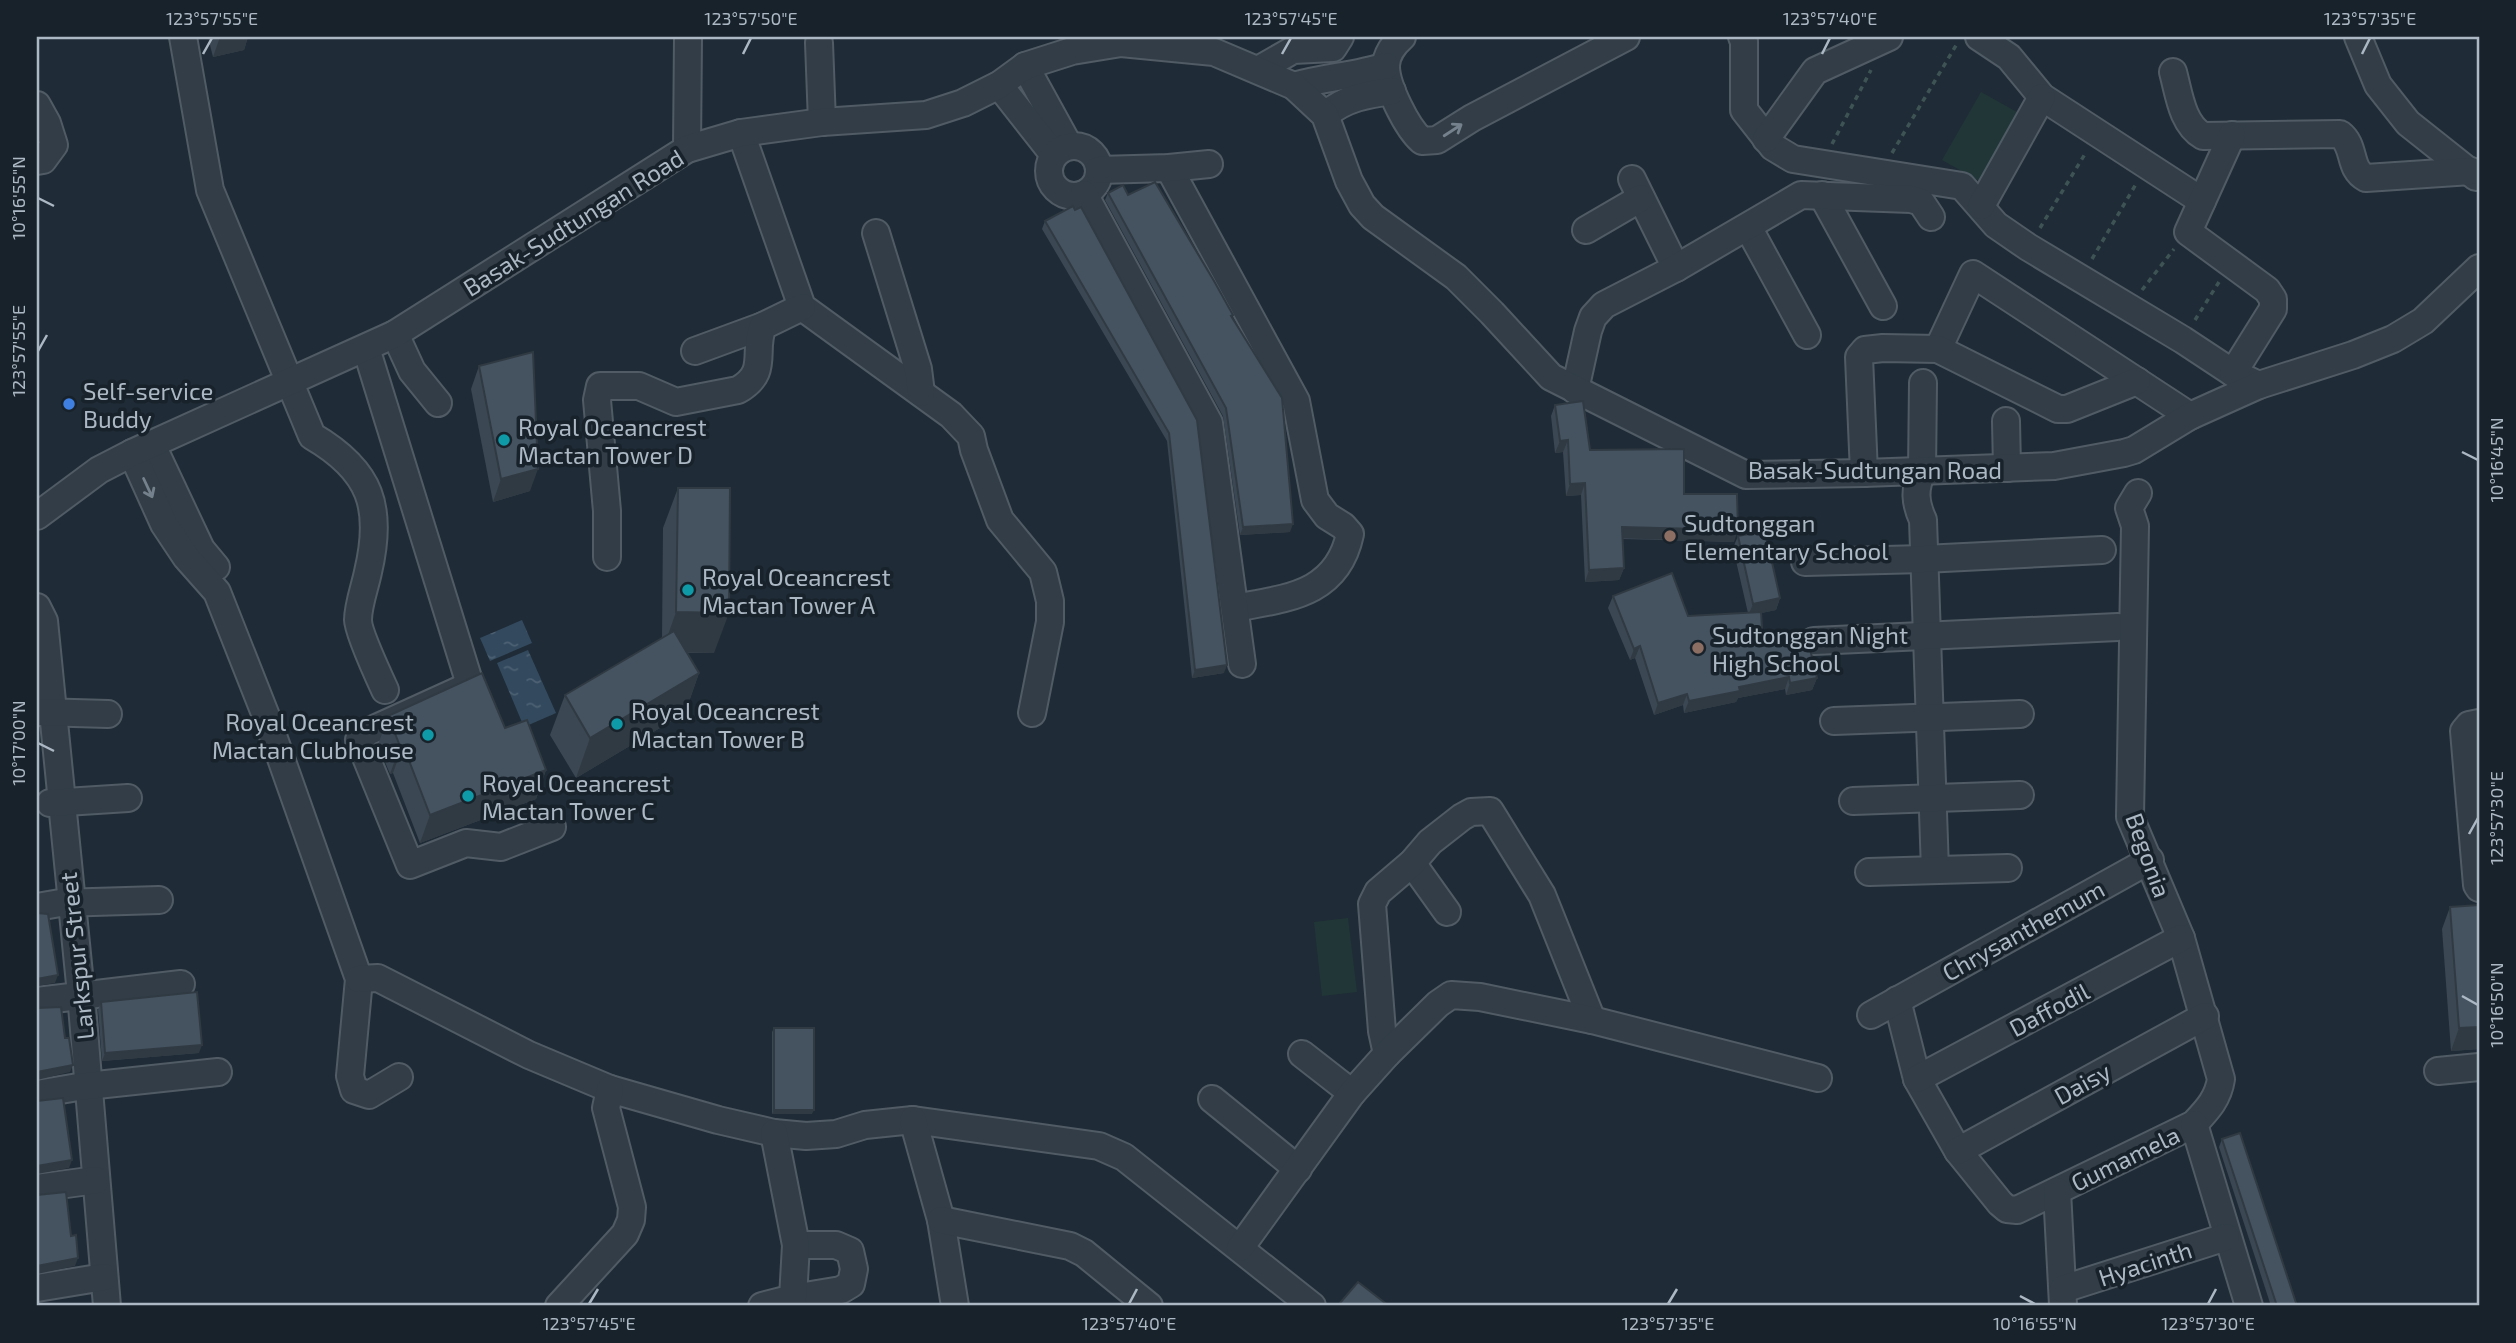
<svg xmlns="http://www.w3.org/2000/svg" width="2516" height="1343" font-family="'Exo 2',sans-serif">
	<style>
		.garden { fill: #213737 }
		.water { fill: url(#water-ripples) }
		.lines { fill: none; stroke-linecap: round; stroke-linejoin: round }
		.minor-casing { stroke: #505b65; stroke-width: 30 }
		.path { stroke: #3e5454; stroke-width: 3.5; stroke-dasharray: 5 5; stroke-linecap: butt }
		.minor { stroke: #323d47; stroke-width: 26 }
		.wall { fill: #3b4753 }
		.shaded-wall { fill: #303a43 }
		.building { fill: #455360; stroke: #303a43; stroke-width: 2 }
		.oneway { stroke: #75818c }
		.ticks { fill: none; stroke: #acb8c4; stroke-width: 2.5 }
		.shop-dot { fill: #3f7fe0; stroke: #18222b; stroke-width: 2.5 }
		.culture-dot { fill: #0f9aa8; stroke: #18222b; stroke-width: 2.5 }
		.education-dot { fill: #8d6e63; stroke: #18222b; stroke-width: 2.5 }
		.labels { text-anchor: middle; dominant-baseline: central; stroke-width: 7; stroke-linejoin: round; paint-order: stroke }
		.street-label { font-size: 24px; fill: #acb8c4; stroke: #18222b }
		.poi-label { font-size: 24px; fill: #acb8c4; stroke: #18222b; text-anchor: start }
		.neatline { fill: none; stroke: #acb8c4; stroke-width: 2.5 }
		.ticks-label { font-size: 18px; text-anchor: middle; fill: #acb8c4 }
	</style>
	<defs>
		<pattern id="water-ripples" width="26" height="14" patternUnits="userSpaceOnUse" patternTransform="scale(1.75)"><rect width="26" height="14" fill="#32495e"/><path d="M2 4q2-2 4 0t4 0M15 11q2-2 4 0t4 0" fill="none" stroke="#4d6173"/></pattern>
	</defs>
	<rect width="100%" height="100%" fill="#1f2b36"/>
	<!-- garden -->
	<g class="garden">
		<path d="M1981,92L2024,116L1985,184L1942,160Z"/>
		<path d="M1348,918L1357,992L1322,996L1314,922Z"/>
	</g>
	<!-- water -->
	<g class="water">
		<path d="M522,620L532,643L490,661L480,638Z"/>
		<path d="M528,650L556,713L524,727L497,663Z"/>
	</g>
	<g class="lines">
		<!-- minor casing -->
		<g class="minor-casing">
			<g id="minor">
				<path d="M183,37L210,190L312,436C372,471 383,508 368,572C365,587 358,605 358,620C358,631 379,677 385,690"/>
				<path d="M1402,37C1394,44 1386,55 1386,66C1386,86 1407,128 1422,141L1437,140L1472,118L1626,37"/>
				<path d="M1742,37L1744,41V110L1773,147L1793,159L1962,186L1996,225L2028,247L2183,340L2233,373L2259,385"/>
				<path d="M1979,37L2009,57L2042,97L2202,201"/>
				<path d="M2358,37L2378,85L2408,123L2476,177"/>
				<path d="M819,43L822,122"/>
				<path d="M1025,66L1069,146"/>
				<path d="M1258,70L1293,50L1333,48L1340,37"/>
				<path d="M2173,72C2179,94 2182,124 2203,136L2340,134C2356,146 2348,169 2366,178L2471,171"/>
				<path d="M999,85L1054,155"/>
				<path d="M1294,86C1325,77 1356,76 1386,66"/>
				<path d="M37,105L47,123L54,145L43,160L37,161"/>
				<path d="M1325,115C1345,98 1368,94 1392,91"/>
				<path d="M741,133L802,307L951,415L971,436L974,450L1000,520L1043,572L1050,601V622L1032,713"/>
				<path d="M2232,135L2188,232L2267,290L2273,299V309L2233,373"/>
				<path d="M1766,139L1815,71L1889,37"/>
				<circle cx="1074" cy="171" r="25"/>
				<path d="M687,149L688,37"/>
				<path d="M1169,168L1296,401L1315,500L1327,516L1343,526L1350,534C1337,595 1287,598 1235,608"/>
				<path d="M1099,170L1169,168L1209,164"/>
				<path d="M1632,179L1676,268"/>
				<path d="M1084,194L1209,423L1242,664"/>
				<path d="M1822,195L1883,306"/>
				<path d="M1981,206L2042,97"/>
				<path d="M1748,227L1807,335"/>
				<path d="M1586,230L1641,198"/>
				<path d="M876,233L918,369L921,393"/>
				<path d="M395,334L412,371L438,403"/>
				<path d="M366,348L469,681L462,689L363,734L359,740L410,865L466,843L501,847L552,827"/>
				<path d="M1938,349L1973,274L2190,416"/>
				<path d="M695,351L763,326"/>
				<path d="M1923,383L1922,472C1914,489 1915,503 1923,520L1935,870"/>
				<path d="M1575,390L1588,331L1593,317L1604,305L1676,268L1801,195L1911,199L1921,202L1931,217"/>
				<path d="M2006,421L2007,468"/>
				<path d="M152,445L201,549L216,567"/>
				<path d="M132,453L164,524L186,557L217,592L266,716L359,979L350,1076L354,1090L369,1095L399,1077"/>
				<path d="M1864,473L1859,357L1865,350L1883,348L1938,349L2058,409H2067L2137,381"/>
				<path d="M37,516L99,470L132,453L395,334L687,149L741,133L822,122L926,115L963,103L999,85L1025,66L1072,51L1121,43L1214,52L1294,86L1325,115L1349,181L1362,205L1373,217L1456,277L1492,313L1551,377L1746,475L1864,473L2054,466L2124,453L2134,450L2190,416L2259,385L2353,355L2393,339L2423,321L2479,268"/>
				<path d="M607,557V511L597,400L600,386H639L676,402L738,390C770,372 752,351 763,326L802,307"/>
				<path d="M1805,562L1924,559L2102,550"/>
				<path d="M37,607L44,621L81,994L107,1306"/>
				<path d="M1814,641L2118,627"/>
				<path d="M40,712L108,714"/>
				<path d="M1834,721L2020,714"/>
				<path d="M2479,723L2469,725L2464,731L2477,885L2479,888"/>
				<path d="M1853,801L2020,795"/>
				<path d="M50,803L128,798"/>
				<path d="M1412,863L1447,912"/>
				<path d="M1869,872L2008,868"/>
				<path d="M37,907L60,903L159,900"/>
				<path d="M359,979L378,978L529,1055L610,1089L718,1120L774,1133L806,1136L836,1134L865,1125L913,1120L1099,1146L1124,1157L1312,1306"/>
				<path d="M1897,1000L1917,1079L1958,1151L2000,1203L2007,1209L2017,1210L2194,1124C2207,1110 2218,1099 2221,1079L2181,938L2130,817L2135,526L2129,508L2138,493"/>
				<path d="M37,1001L181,984"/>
				<path d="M1871,1015L2150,860"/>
				<path d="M1302,1054L1352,1093"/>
				<path d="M1387,1054L1382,1031L1372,904L1378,892L1412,863L1430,842L1462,817L1471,812L1490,811L1542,895L1592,1020"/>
				<path d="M2438,1071L2479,1067"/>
				<path d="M1917,1079L2181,938"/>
				<path d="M37,1094L78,1087L218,1072"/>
				<path d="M1212,1099L1298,1169"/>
				<path d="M913,1120L941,1220L955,1306"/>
				<path d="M2194,1124L2249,1306"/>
				<path d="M1958,1151L2205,1016"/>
				<path d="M37,1188L96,1180"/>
				<path d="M2057,1191L2063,1305"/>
				<path d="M941,1220L1070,1246L1084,1253L1149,1306"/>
				<path d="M1240,1248L1352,1093L1387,1054L1438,1004L1451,995L1480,997L1592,1020L1818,1078"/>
				<path d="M37,1288L104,1277"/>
				<path d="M2063,1289L2226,1237"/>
				<path d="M793,1298L841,1290L851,1284L854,1269L850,1251L836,1245H796"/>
				<path d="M559,1306L625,1234L631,1220L632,1207L606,1108L610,1089"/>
				<path d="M762,1306L793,1298L796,1245L774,1133"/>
			</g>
		</g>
		<!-- path -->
		<g class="path">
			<path d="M1832,144L1871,70"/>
			<path d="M1892,153L1958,42"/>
			<path d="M2040,228L2085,154"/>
			<path d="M2092,259L2136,184"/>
			<path d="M2142,290L2174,249"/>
			<path d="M2195,320L2219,282"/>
		</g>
		<!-- minor -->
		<use href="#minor" class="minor"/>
	</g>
	<!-- wall -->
	<g class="wall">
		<path d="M208,37H248L244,50L213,57Z"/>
		<path d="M1108,193L1128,195L1232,317L1290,532L1240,535L1223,416L1105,200Z"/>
		<path d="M1045,221L1197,420L1224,673L1192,678L1167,441L1042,229Z"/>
		<path d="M479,366L530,491L493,502L471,389Z"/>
		<path d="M1555,405L1590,450L1684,494L1734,542L1622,539L1624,568L1619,580L1585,582L1581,495L1566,496L1563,452L1555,453L1551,416Z"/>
		<path d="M678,488L714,653H687L699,673L685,713L576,778L550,735L565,695L662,638L663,528Z"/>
		<path d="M1738,536L1780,598L1776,610L1761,613L1763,644L1817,678L1812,690L1786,695L1785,689L1738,698L1736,702L1684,713L1683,705L1654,715L1635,658L1630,660L1608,608L1613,596L1688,616L1748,613L1733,548Z"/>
		<path d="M388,716L505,728L546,770L536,799L420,843L393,773L390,774L378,745Z"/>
		<path d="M2450,907L2479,1049L2451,1051L2442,929Z"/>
		<path d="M101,1002L199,1053L102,1061L98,1010Z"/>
		<path d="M774,1028L812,1114H772V1032Z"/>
		<path d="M2222,1139L2297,1306H2271L2219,1147Z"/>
	</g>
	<!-- shaded-wall -->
	<g class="shaded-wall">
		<path d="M220,37H248L244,50L213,57Z"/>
		<path d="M1568,440L1563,452L1555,453L1560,441Z"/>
		<path d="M538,469L530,491L493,502L501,479Z"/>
		<path d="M1585,483L1581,495L1566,496L1570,484Z"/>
		<path d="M1293,524L1290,532L1240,535L1243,527Z"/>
		<path d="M1622,527L1738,530L1734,542L1617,538Z"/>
		<path d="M1624,568L1619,580L1585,582L1589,570Z"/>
		<path d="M1780,598L1776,610L1748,616L1753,604Z"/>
		<path d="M676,612L729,613L714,653L662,652Z"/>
		<path d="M1640,646L1635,658L1630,660L1634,649Z"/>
		<path d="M1227,665L1224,673L1192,678L1195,670Z"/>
		<path d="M699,673L685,713L576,778L590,738Z"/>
		<path d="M1789,677L1785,689L1738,698L1736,702L1684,713L1689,701L1739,687Z"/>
		<path d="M1817,678L1812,690L1786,695L1790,683Z"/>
		<path d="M1687,694L1683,705L1654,715L1658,703Z"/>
		<path d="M403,745L393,773L390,774L400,746Z"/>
		<path d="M546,770L536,799L420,843L430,815Z"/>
		<path d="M58,975L55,983L37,986V979Z"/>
		<path d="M2479,1027V1049L2451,1051L2459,1028Z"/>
		<path d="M202,1045L199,1053L102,1061L105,1053Z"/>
		<path d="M73,1065L70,1072L37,1080V1072Z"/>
		<path d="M774,1110H814L812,1114H772Z"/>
		<path d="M72,1160L69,1168L37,1174V1166Z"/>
		<path d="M78,1258L75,1266L37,1274V1266Z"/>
	</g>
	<!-- building -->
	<g class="building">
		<path d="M1155,182L1214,281L1233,315L1231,316L1282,398L1293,524L1243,527L1226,408L1108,193L1123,185L1128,195Z"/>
		<path d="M1073,206L1075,210L1081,207L1197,420L1227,665L1195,670L1169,433L1045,221Z"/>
		<path d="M533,352L538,469L501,479L479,366Z"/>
		<path d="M1583,401L1590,450L1684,449V494H1737L1738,530L1622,527L1624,568L1589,570L1585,483L1570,484L1568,440L1560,441L1555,405Z"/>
		<path d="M678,488H730L729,613L676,612Z"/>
		<path d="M1765,531L1780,598L1753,604L1738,536Z"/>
		<path d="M1672,573L1688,616L1761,612L1763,644L1804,635L1808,641L1817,678L1790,683L1789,677L1739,687L1740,691L1689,701L1687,694L1658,703L1640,646L1634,649L1613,596Z"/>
		<path d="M674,631L699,673L590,738L565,695Z"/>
		<path d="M482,673L505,728L527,720L546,770L430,815L403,745L400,746L388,716Z"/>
		<path d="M2479,905V1027L2459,1028L2450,907Z"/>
		<path d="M37,913L48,914L58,975L37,979Z"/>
		<path d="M197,992L202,1045L105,1053L101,1002Z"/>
		<path d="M61,1007L65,1038H69L73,1065L37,1072V1008Z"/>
		<rect x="774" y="1028" width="40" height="82"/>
		<path d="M63,1098L72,1160L37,1166V1101Z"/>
		<path d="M2240,1133L2297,1306H2277L2222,1139Z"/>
		<path d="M66,1192L71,1236L76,1235L78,1258L37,1266V1195Z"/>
		<path d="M1358,1282L1389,1306H1343L1340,1303Z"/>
	</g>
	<!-- one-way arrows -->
	<defs><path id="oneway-shaft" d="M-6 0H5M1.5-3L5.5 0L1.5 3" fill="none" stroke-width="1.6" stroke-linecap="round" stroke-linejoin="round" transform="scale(1.75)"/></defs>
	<g class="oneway">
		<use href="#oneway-shaft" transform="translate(1453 130) rotate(-33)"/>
		<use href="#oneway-shaft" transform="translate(148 488) rotate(65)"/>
	</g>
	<!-- ticks -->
	<path class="ticks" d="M203,54L212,38M743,54L751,38M1282,54L1291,38M1822,54L1830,38M2362,54L2370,38M38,198L54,206M38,351L47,335M2462,452L2478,460M38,743L54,751M2469,834L2478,818M2462,996L2478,1005M2020,1296L2035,1304M589,1304L598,1289M1129,1304L1137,1289M1668,1304L1677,1289M2208,1304L2216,1289"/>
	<!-- markers -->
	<circle class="shop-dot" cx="69" cy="404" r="7"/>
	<g class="culture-dot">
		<circle cx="504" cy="440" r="7"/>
		<circle cx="688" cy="590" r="7"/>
		<circle cx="617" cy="724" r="7"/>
		<circle cx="428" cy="735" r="7"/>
		<circle cx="468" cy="796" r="7"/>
	</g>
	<g class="education-dot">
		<circle cx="1670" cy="536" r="7"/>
		<circle cx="1698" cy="648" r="7"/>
	</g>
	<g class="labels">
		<!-- street labels -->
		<g class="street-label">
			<text transform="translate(573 222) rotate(-32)">Basak-Sudtungan Road</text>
			<text x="1875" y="469">Basak-Sudtungan Road</text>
			<text transform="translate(2149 855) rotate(70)">Begonia</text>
			<text transform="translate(2023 930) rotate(-29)">Chrysanthemum</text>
			<text transform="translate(76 956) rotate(-96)">Larkspur Street</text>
			<text transform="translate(2049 1009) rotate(-28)">Daffodil</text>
			<text transform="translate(2082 1083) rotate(-29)">Daisy</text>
			<text transform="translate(2125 1158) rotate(-26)">Gumamela</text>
			<text transform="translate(2145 1263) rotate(-18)">Hyacinth</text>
		</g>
		<!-- poi labels -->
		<g class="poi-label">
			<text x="83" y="390">Self-service<tspan x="83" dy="28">Buddy</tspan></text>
			<text x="518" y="426">Royal Oceancrest<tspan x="518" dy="28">Mactan Tower D</tspan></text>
			<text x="1684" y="522">Sudtonggan<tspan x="1684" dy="28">Elementary School</tspan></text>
			<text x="702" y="576">Royal Oceancrest<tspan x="702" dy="28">Mactan Tower A</tspan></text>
			<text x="1712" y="634">Sudtonggan Night<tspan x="1712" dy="28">High School</tspan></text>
			<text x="631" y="710">Royal Oceancrest<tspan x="631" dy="28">Mactan Tower B</tspan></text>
			<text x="414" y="721" text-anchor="end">Royal Oceancrest<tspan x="414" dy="28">Mactan Clubhouse</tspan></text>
			<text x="482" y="782">Royal Oceancrest<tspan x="482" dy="28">Mactan Tower C</tspan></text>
		</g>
	</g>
	<!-- border -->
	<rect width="2516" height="1343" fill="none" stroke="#18222b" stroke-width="77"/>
	<rect x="38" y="38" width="2440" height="1266" class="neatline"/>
	<g class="ticks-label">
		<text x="212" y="25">123°57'55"E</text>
		<text x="751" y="25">123°57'50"E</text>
		<text x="1291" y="25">123°57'45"E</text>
		<text x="1830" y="25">123°57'40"E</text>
		<text x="2370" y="25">123°57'35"E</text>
		<text transform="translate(19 198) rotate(-90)" y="6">10°16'55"N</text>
		<text transform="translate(19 351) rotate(-90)" y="6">123°57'55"E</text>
		<text transform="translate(2497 460) rotate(-90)" y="6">10°16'45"N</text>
		<text transform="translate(19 743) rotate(-90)" y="6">10°17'00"N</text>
		<text transform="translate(2497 818) rotate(-90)" y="6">123°57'30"E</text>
		<text transform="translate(2497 1005) rotate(-90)" y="6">10°16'50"N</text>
		<text x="589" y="1330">123°57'45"E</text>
		<text x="1129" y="1330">123°57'40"E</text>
		<text x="1668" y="1330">123°57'35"E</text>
		<text x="2035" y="1330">10°16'55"N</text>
		<text x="2208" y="1330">123°57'30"E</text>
	</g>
</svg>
